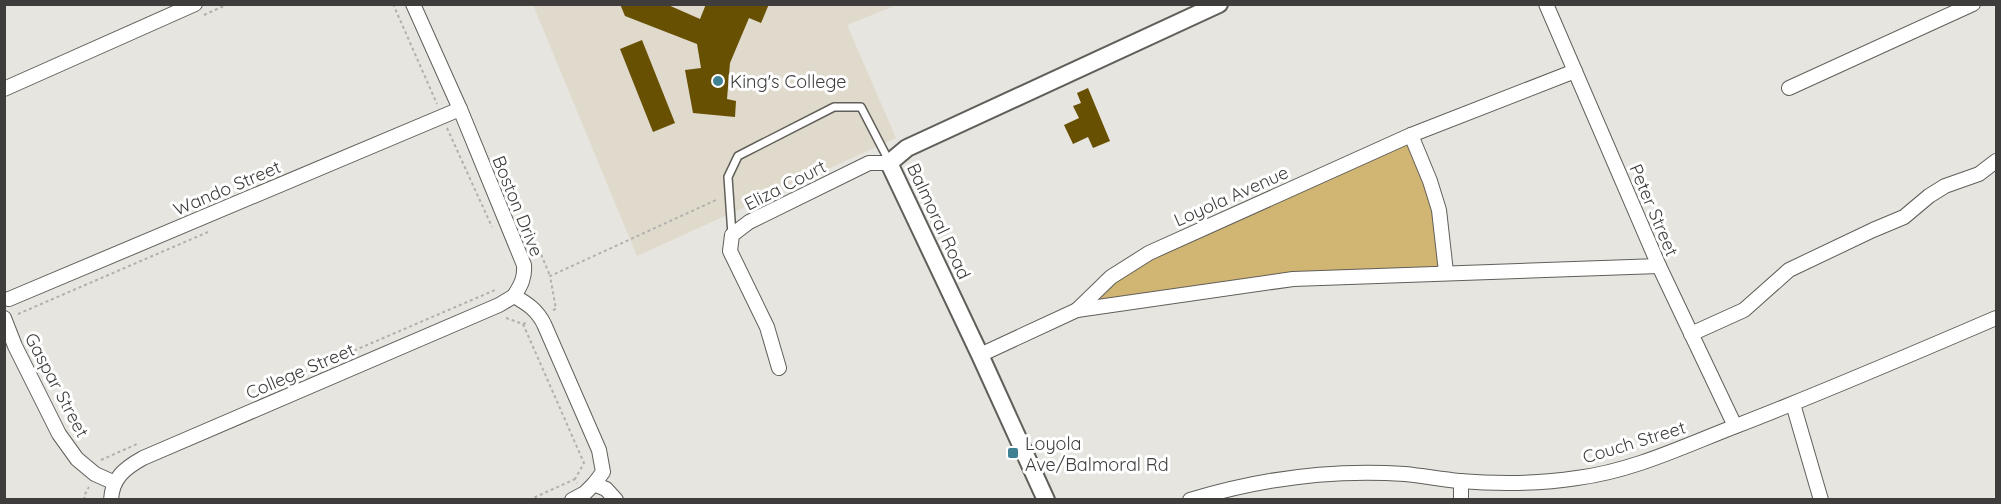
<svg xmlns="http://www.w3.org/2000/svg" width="2001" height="504" font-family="Quicksand,sans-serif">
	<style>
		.built { fill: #e0dacd }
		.green { fill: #d1b673 }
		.building { fill: #685002 }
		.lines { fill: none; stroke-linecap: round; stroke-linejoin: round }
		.service-casing { stroke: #615f5a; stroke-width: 10 }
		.minor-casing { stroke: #615f5a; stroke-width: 16 }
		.tertiary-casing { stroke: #615f5a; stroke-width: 20 }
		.path { stroke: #b2b0ac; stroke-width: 2; stroke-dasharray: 3 3; stroke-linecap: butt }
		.service { stroke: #fff; stroke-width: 7 }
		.minor { stroke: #fff; stroke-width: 14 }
		.tertiary { stroke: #fff; stroke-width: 16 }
		.poi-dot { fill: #408293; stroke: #fff; stroke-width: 2 }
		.labels { text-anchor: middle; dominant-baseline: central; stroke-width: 6; stroke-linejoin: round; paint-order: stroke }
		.poi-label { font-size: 18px; fill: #3e3d3b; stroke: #fff; text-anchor: start }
		.street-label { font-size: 18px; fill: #3e3d3b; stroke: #fff }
	</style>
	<rect width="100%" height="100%" fill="#e7e5df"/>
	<!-- built -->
	<path class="built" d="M533,5H897L847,25L896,138L637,256Z"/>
	<!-- green -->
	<path class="green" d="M1411,135L1430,181L1446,272L1293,279L1077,310L1111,277Z"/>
	<!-- building -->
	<g class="building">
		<path d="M620,4H666L700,19L706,4H769L761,23L749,18L730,63L727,99L736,101L735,117L693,113L685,70L701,68L697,44L625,16Z"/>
		<path d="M642,40L675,123L653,132L620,49Z"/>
		<path d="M1088,88L1110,141L1093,148L1088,137L1073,144L1064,125L1079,118L1073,106L1081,103L1077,93Z"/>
	</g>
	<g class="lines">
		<!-- service casing -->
		<g class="service-casing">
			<path id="service" d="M732,235L728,177L738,156L834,107H861L889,161"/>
		</g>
		<!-- minor casing -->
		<g class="minor-casing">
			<g id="minor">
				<path d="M413,4L460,109L524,265C525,278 521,285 514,296C528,304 537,310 544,324L599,450L603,472L594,484L606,489L616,500"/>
				<path d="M1546,4L1659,266L1735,426"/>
				<path d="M1789,88L1973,4"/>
				<path d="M4,89L195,4"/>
				<path d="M1411,135L1430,181L1439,210L1446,272"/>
				<path d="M9,299L460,109"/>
				<path d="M1077,310L1111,277L1149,253L1411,135L1575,71"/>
				<path d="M4,318L15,346L59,434L77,459L95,474L115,483"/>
				<path d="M1691,334L1744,310L1789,270L1873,230L1904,217L1929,196L1945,186L1979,174L1996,161"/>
				<path d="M980,355L1077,310L1293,279L1659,266"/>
				<path d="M779,368L767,327L730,251L732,235L749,222L869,163H889"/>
				<path d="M1793,404L1821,500"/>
				<path d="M111,500C112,478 125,468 143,458L499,305L514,296"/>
				<path d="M572,500L585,493L594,484"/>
				<path d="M1190,500C1259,479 1333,469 1405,474C1423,476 1441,479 1459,481C1498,484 1539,484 1577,478C1633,471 1684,446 1736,426C1824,392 1910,355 1996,318"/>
				<path d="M1461,500V481"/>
			</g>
		</g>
		<!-- tertiary casing -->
		<g class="tertiary-casing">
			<path id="tertiary" d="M1046,500L980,355L889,163L907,148L1219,4"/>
		</g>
		<!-- path -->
		<g class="path">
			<path d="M393,4L437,104"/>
			<path d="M204,15L228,4"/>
			<path d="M447,128L492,227"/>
			<path d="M536,256L541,254L550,276"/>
			<path d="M553,310L556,309L550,276L718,199"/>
			<path d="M18,314L208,232"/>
			<path d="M506,318L523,324L526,323"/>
			<path d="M523,324L584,463L575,479L577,483"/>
			<path d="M288,379L495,290"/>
			<path d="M101,460L137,444"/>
			<path d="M85,500L84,496L89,487"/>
			<path d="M529,500L575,479"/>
		</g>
		<!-- service -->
		<use href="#service" class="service"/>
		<!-- minor -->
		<use href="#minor" class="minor"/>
		<!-- tertiary -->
		<use href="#tertiary" class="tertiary"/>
	</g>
	<!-- markers -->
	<g class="poi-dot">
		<circle cx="718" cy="81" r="6"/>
		<rect x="1007" y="447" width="12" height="12" rx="3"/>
	</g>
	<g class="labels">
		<!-- poi labels -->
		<g class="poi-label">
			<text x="730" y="81">King's College</text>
			<text x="1025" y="443">Loyola<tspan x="1025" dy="21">Ave/Balmoral Rd</tspan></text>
		</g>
		<!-- street labels -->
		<g class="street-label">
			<text transform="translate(785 185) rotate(-27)">Eliza Court</text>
			<text transform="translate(227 188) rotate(-23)">Wando Street</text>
			<text transform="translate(1231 196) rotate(-24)">Loyola Avenue</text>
			<text transform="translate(518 206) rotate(68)">Boston Drive</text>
			<text transform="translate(1654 210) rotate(67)">Peter Street</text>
			<text transform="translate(939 221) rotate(65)">Balmoral Road</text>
			<text transform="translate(300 371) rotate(-23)">College Street</text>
			<text transform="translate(57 385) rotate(62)">Gaspar Street</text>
			<text transform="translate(1634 442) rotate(-17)">Couch Street</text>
		</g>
	</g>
	<!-- border -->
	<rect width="2001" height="504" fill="none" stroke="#3e3d3b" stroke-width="12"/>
</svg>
